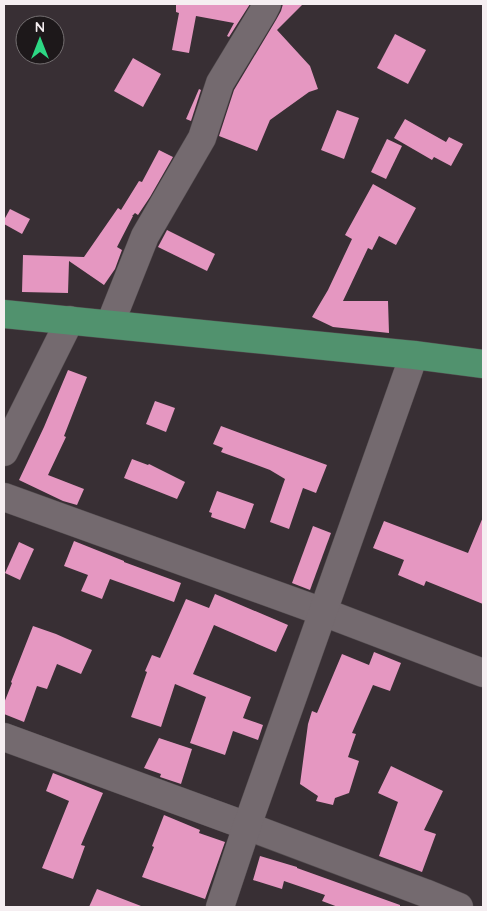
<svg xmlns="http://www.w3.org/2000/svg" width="487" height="911" font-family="Quicksand,sans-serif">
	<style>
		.building { fill: #e597c1 }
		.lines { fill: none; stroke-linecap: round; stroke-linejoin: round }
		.minor-casing { stroke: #524b4e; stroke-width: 29 }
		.major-casing { stroke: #524b4e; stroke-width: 29 }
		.minor { stroke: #746a6f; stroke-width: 28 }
		.major { stroke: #51926e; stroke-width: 28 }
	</style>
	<rect width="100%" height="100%" fill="#382f34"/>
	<!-- building -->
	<g class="building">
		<path d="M176,4H250L229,37L227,36L234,23L196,16L189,53L172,50L179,13L176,12Z"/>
		<path d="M283,4H303L277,30L310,66L318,89L309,92L270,120L257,151L219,136L234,90L276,20L281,11Z"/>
		<path d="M395,34L426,50L408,84L377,68Z"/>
		<path d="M133,58L161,74L143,107L114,91Z"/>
		<path d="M199,89L201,90L191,121L186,119Z"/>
		<path d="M337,110L359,118L344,159L321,150Z"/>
		<path d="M405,119L446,142L449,137L463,144L451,166L434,157L432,160L394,138Z"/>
		<path d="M387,139L402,146L386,179L371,172Z"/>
		<path d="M159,150L173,157L150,197L138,215L135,213L132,216H133L117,247L122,250L115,269L104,285L69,261L68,293L22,292L23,255L84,257L118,208L121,210L139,181L142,182Z"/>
		<path d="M373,184L416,208L396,245L379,236L372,250L368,248L343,301H388L389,333L333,327L312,317L328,290L352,239L345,235Z"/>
		<path d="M10,209L30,219L22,234L4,224V220Z"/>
		<path d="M167,230L215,254L207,271L158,247Z"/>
		<path d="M68,370L87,377L64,436L66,437L48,475L84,489L77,505L63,501L19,480L44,427Z"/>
		<path d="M155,401L175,408L166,432L146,424Z"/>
		<path d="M221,426L327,465L316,493L303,488L289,529L270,522L285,479L270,470L221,452L223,448L213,444Z"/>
		<path d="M132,459L148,465L149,464L185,482L177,499L124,478Z"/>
		<path d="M217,491L254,504L245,529L211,517L212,513L209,512Z"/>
		<path d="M483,517V604L426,581L424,586L398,575L404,560L373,548L384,521L468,553Z"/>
		<path d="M313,526L331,533L310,590L292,583Z"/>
		<path d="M74,541L124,561V562L181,583L174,602L110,579L102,599L81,591L88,575L64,566Z"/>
		<path d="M19,542L34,549L20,580L5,573Z"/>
		<path d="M215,594L288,625L276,652L214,625L193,674L251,697L243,718L263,725L258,740L233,731L225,755L190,743L206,697L175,684L161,727L131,717L147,672L145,671L152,655L160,658L186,599L209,608Z"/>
		<path d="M33,626L56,634L92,650L81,674L57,664L47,689L37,686L24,722L4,714V703L12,683L11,682Z"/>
		<path d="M374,652L401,663L390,691L373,685L352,733L356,734L348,757L359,761L349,793L335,798L333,805L316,801L318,796L300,784L308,724L312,711L317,713L342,654L369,665Z"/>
		<path d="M159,738L192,749L181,784L160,777L161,774L144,768Z"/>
		<path d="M391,766L443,791L424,830L436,834L422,872L379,856L398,802L378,793Z"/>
		<path d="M53,773L103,793L81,845L85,846L73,879L42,868L69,801L46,791Z"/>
		<path d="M164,815L200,830L199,833L225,842L205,899L142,877L154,847L152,846Z"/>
		<path d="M260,856L297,867V868L400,905V907H338L322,901L325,895L284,881L282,889L253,880Z"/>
		<path d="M97,889L141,906V907H89Z"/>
	</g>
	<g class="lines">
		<!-- minor casing -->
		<g class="minor-casing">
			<g id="minor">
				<path d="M110,324L145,236L202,138L220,83L263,12L267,4"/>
				<path d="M4,452L70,320"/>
				<path d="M4,497L323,612L483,673"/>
				<path d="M4,737L247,826L425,893L459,907"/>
				<path d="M220,907L247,826L414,355"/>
			</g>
		</g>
		<!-- major casing -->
		<g class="major-casing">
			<path id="major" d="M4,314L414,355L483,364"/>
		</g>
		<!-- minor -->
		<use href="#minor" class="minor"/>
		<!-- major -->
		<use href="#major" class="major"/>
	</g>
	<!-- border -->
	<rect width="487" height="911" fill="none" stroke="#f5eef1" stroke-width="10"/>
	<!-- north arrow -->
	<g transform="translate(40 40)"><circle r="24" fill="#1d181a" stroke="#736e70"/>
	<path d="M0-4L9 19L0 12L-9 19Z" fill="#2dd884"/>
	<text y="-8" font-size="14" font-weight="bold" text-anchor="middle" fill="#f5eef1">N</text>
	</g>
</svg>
